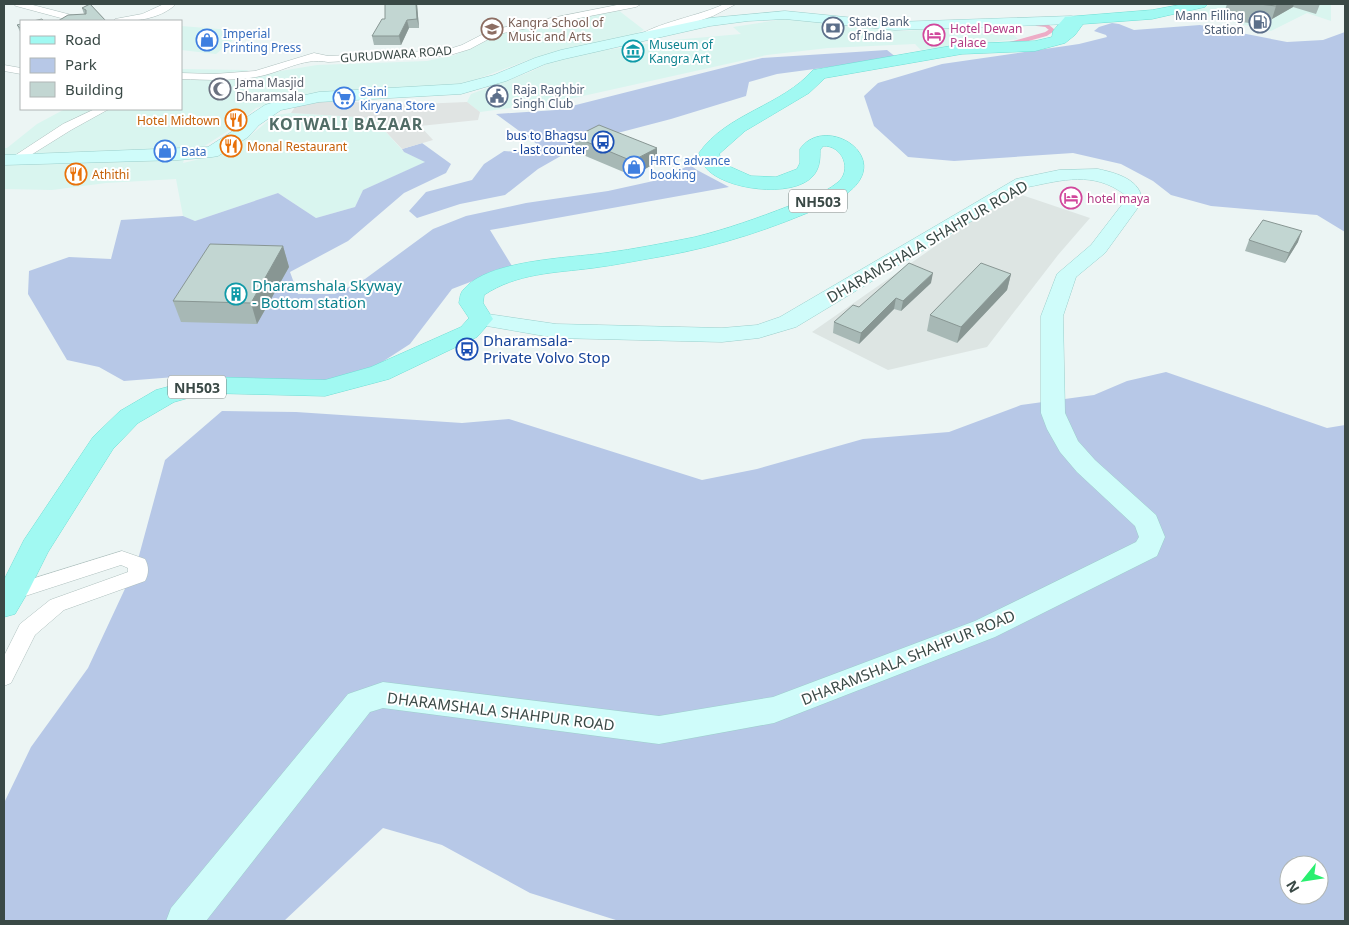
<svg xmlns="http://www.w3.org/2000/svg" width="1349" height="925" font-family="'Noto Sans',sans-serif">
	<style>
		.commercial { fill: #d9f5ef }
		.industrial { fill: #dde5e3 }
		.green { fill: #b7c8e7; fill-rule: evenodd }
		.parking { fill: #e0e4e3 }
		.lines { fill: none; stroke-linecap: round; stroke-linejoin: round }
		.stream { stroke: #edacc6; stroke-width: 4 }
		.street-casing { stroke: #aec0be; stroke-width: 1 }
		.secondary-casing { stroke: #9ccfcc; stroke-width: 1 }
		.primary-casing { stroke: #70ded4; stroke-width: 1 }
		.street { fill: #fff; fill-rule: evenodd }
		.secondary { fill: #cffcfa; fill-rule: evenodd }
		.primary { fill: #a1f9f2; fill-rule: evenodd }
		.wall { fill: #a7b8b5 }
		.shaded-wall { fill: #889693 }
		.building { fill: #c2d6d2; stroke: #889693 }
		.labels { text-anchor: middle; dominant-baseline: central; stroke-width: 4; stroke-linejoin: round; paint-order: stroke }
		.far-service-label { font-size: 12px; fill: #4e5e75; stroke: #fff; text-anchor: start }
		.far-education-label { font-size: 12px; fill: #785e54; stroke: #fff; text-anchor: start }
		.far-hotel-label { font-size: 12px; fill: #b23c85; stroke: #fff; text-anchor: start }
		.far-shop-label { font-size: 12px; fill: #366cbe; stroke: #fff; text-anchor: start }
		.far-culture-label { font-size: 12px; fill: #0d838f; stroke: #fff; text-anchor: start }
		.far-street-label { font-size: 12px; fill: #3a4946; stroke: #fff }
		.far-worship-label { font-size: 12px; fill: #5b616d; stroke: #fff; text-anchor: start }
		.far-food-label { font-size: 12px; fill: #c56008; stroke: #fff; text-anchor: start }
		.far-transit-label { font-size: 12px; fill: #164399; stroke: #fff; text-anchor: end }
		.shield { fill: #fff; stroke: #75807e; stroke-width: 1 }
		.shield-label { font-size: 14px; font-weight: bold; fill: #3a4946 }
		.street-label { font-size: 15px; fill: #3a4946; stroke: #fff }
		.culture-label { font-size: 15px; fill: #0d838f; stroke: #fff; text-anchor: start }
		.transit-label { font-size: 15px; fill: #164399; stroke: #fff; text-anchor: start }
		.far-district-label { font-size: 16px; font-weight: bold; letter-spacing: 1px; fill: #516c66; stroke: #fff }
	</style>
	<rect width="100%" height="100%" fill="#ecf5f4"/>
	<!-- commercial -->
	<g class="commercial">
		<path d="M1214,4H1331V21L1307,13L1271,31L1189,12Z"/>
		<path d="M618,10L644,30L628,37L531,59L480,78L453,86L345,90L276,103L256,108L231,129L203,147L187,151L183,163L217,155L251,135L275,115L291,113L373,118L404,152L426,162L363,190L355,207L316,218L278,193L195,221L183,216L176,179L106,183L52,190L4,189V148H7L37,124L65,109H181V69L247,70L256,75L317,65L427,61L455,55L488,37L511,29Z"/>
		<path d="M784,19L903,31L1003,25L1018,39L921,50L915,44L828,48L767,55L556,102L480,112L467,102L471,94L530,72L553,61L573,55L673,40L741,34L733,27Z"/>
		<path d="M181,26L244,31L216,54L181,50Z"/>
	</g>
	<!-- industrial -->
	<path class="industrial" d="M1013,192L1090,218L1058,255L987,347L888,370L812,332Z"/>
	<!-- green -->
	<g class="green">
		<path d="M1112,23L1119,24L1134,30L1200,25L1287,42L1323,40L1345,32V232L1317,215L1211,206L1171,195L1153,181L1121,164L1073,153L954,161L908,157L874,126L864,96L878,83L942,64L1079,44L1107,37L1106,35L1094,31L1099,27Z"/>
		<path d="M887,50L897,58L777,74L749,82L746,96L671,119L587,141L538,169L505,195L460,204L417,218L409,211L426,192L472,180L484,164L504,151L533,153L541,147L496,114L556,110L762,58Z"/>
		<path d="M422,143L451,164L446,173L404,193L348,241L290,272L298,294H335L365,279L433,229L466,216L526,203L608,191L658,180L690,165L697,170L729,187L490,230L512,266L452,289L410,344L359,377L298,389L175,377L124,381L99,367L67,360L28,294L29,271L69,257L111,259L121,220L183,216L195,221L278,193L316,218L355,207L363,190L425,162L404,152L402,149Z"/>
		<path d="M1166,372L1327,428L1345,425V921H619L530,893L442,845L383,828L284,921H4V803L31,747L88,668L137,563L165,460L222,411L296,412L462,423L509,419L702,480L757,469L863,439L949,432L1021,405L1094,395L1127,381ZM1289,865H1319V895H1289Z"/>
	</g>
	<!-- parking -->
	<path class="parking" d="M315,101L419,104L467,102L480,112L478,120L420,126L433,140L402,149L373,118L291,113L295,107Z"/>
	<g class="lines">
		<!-- stream -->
		<path class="stream" d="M1010,44L1046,34L1052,30L1046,25L1037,24"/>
		<!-- street casing -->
		<g class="street-casing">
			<g id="street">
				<path d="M14,4H29L87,19L88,21H72L16,6Z"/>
				<path d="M164,4H176C161,19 134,22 114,21L115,19L142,14Z"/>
				<path d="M622,4H641L636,7L498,34L470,49L447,56L328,62C302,57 281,73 256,77C232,81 206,80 181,79V73L214,74L255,71L314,53L328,56L446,50L462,45L491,30Z"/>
				<path d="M724,4H736L713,16L647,39H639L638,37C651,24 703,15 724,4Z"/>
				<path d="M4,65L21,68V74L4,71Z"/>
				<path d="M95,109H109L71,130L18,163H10L8,160L63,124Z"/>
				<path d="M122,551L145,559C149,566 149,574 145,581L64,610L35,635L11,683L4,686V656L20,624L50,600L128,572V568L121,565L13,600L6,597L4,593L6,587Z"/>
			</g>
		</g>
		<!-- secondary casing -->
		<g class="secondary-casing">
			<g id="secondary">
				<path d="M785,11L895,22L1071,16L1076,17L1078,20L1076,23L1071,24L895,30L785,19L748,21L710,26L564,59L545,64L506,81L461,94L319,102L281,110L259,125L248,137L218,156L212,157L178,160L4,165V155L208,147L236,129L247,117L265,105L278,101L319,92L460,84L494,75L535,58L561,50L710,18Z"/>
				<path d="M1098,169C1117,173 1142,180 1142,202L1105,253L1076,277L1063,316L1065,413L1078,441L1095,460L1156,515L1165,537L1157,556L995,637L774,723L659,744L383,708L370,712L206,921H166L171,908L348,694L383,682L659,716L773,697L975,621L1136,542L1139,537L1135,526L1077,472L1060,452L1047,429L1041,413V316L1057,274L1091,245L1124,202V194C1093,171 1063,180 1028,187L796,327L759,338L722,342L556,338L481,325L473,324L470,319L473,314L481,313L556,324L722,328L757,325L780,317L1016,179L1059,170Z"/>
			</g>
		</g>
		<!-- primary casing -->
		<g class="primary-casing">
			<path id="primary" d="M1184,4H1208L1205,7L1152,19L1083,24L1075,35L1065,43L1035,51L962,54L825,78L809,93L745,131L719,154L724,164L751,176L776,177L797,169L800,163V149C828,109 912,168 826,205C774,228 720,246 664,256C640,260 616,265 593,268C554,273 517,273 484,295L483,303L493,319L477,337L389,379L325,396L206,393L174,402L138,423L113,449L48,552L28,592L15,614L4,617V580L24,540L93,437L120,411L156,390L205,377L325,380L371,367L461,327L469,318L459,303C460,298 460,293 464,289C488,260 569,258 605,253C635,249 665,243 695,237C727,229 758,218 789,206C805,200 823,194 837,183C853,171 843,145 823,146L820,150C820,159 820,168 813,176C793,199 723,190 705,167C701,163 701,158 699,153C727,113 782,106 813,70L962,44L1035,41L1052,37L1053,31L1065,17L1152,10Z"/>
		</g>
		<!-- street -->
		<use href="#street" class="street"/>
		<!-- secondary -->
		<use href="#secondary" class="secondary"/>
		<!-- primary -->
		<use href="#primary" class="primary"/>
	</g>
	<!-- wall -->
	<g class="wall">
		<path d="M90,4L106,21L84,14L82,8Z"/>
		<path d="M385,4H417L419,28H409L401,45H374L372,36L385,19Z"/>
		<path d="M1227,4H1320L1316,14L1293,7L1272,19L1269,26L1222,19Z"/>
		<path d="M21,24V34L17,25Z"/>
		<path d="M575,137L657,162L633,176L576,152Z"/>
		<path d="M1249,240L1298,242L1285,263L1245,251Z"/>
		<path d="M283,246L289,267L257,324L181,322L173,301Z"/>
		<path d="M1011,274L1007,290L957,343L927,331L930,315Z"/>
		<path d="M931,283L901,311L894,309L859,344L833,333L834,322L859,307Z"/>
	</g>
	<!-- shaded-wall -->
	<g class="shaded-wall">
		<path d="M416,4H417L419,28L417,19Z"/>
		<path d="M1276,4H1294L1293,7L1272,19L1276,6Z"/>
		<path d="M407,20L409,28L401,45L399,36Z"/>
		<path d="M657,148V162L633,176L632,161Z"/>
		<path d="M1302,231L1298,242L1285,263L1289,253Z"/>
		<path d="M283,246L289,267L257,324L251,303Z"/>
		<path d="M933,273L931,283L901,311L903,301Z"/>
		<path d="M1011,274L1007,290L957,343L961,327Z"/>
		<path d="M896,298L894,309L859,344L861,333Z"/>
	</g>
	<!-- building -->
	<g class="building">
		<path d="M90,4L106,21H58L68,15L86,14V10L82,8Z"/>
		<path d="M385,4H416L417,19L407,20L399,36H372L382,19H385Z"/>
		<path d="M1259,4H1277L1276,6Z"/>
		<path d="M42,19L44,21H33Z"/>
		<path d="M21,24V29L17,25Z"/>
		<path d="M599,125L657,148L632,161L575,137Z"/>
		<path d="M1263,220L1302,231L1289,253L1249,240Z"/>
		<path d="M210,244L283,246L251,303L173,301Z"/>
		<path d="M909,263L933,273L903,301L896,298L861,333L834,322L853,305L859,307Z"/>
		<path d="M981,263L1011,274L961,327L930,315Z"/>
	</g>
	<!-- icons -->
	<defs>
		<g id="fuel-ring" transform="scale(1.125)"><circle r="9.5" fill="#fff" stroke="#5c6f8a" stroke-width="1.5"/><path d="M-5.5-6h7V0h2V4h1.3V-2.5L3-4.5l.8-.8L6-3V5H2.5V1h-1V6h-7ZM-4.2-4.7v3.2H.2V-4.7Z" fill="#5c6f8a"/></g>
		<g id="bank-ring" transform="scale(1.125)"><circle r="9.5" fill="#fff" stroke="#5c6f8a" stroke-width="1.5"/><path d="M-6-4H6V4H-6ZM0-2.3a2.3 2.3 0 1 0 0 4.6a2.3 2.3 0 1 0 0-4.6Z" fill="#5c6f8a"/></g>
		<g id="school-ring" transform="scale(1.125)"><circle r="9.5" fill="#fff" stroke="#8d6e63" stroke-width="1.5"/><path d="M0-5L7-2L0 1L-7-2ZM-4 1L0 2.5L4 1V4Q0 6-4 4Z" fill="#8d6e63"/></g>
		<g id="hotel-ring" transform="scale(1.125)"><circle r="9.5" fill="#fff" stroke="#d1479c" stroke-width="1.5"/><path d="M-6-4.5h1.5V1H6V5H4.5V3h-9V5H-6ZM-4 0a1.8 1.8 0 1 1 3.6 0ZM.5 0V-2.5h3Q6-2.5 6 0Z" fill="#d1479c"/></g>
		<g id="shop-ring" transform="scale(1.125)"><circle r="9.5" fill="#fff" stroke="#3f7fe0" stroke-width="1.5"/><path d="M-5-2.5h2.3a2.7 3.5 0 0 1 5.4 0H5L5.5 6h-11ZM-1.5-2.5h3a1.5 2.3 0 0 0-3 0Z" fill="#3f7fe0"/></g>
		<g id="museum-ring" transform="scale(1.125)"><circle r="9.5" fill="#fff" stroke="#0f9aa8" stroke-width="1.5"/><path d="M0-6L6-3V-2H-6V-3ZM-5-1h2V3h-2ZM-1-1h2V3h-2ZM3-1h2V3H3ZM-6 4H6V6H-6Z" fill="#0f9aa8"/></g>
		<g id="mosque-ring" transform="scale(1.125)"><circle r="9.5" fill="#fff" stroke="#6b7280" stroke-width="1.5"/><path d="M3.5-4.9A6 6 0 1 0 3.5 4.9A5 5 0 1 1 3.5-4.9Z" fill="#6b7280"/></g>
		<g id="civic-ring" transform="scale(1.125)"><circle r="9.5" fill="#fff" stroke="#5c6f8a" stroke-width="1.5"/><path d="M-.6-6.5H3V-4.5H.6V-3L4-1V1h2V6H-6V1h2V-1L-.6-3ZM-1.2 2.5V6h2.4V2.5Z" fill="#5c6f8a"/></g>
		<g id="supermarket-ring" transform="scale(1.125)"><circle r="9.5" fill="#fff" stroke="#3f7fe0" stroke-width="1.5"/><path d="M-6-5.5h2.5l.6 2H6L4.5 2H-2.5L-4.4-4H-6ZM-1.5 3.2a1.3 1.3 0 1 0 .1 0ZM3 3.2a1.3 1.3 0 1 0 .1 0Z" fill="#3f7fe0"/></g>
		<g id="restaurant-ring" transform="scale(1.125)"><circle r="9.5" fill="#fff" stroke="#e8710a" stroke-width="1.5"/><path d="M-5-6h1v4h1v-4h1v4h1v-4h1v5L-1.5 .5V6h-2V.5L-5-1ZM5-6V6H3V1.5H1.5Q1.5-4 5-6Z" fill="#e8710a"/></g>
		<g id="bus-ring" transform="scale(1.125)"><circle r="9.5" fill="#fff" stroke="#1a4fb4" stroke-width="1.5"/><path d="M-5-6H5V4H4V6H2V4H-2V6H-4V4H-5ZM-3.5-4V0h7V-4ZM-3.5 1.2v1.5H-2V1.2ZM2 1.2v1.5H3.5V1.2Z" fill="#1a4fb4"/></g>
		<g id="building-ring" transform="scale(1.125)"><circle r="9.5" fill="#fff" stroke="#0f9aa8" stroke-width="1.5"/><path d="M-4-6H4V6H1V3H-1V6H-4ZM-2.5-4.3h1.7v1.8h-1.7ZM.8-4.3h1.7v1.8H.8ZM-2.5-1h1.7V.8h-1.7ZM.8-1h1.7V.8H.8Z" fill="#0f9aa8"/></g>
	</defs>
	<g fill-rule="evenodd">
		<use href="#fuel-ring" x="1260" y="22"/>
		<use href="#bank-ring" x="833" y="28"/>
		<use href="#school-ring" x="492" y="29"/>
		<use href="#hotel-ring" x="934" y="35"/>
		<use href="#shop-ring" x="207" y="40"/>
		<use href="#museum-ring" x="633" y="51"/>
		<use href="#mosque-ring" x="220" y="89"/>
		<use href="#civic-ring" x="497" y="96"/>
		<use href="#supermarket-ring" x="344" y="98"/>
		<use href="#restaurant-ring" x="236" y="120"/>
		<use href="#bus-ring" x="603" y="142"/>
		<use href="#restaurant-ring" x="231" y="146"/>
		<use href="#shop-ring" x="165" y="151"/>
		<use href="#shop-ring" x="634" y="167"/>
		<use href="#restaurant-ring" x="76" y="174"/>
		<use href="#hotel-ring" x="1071" y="198"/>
		<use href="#building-ring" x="236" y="294"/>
		<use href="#bus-ring" x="467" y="349"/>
	</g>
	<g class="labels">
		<!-- far-service labels -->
		<g class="far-service-label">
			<text x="1244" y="15" text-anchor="end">Mann Filling<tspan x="1244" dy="14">Station</tspan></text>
			<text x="849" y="21">State Bank<tspan x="849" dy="14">of India</tspan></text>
			<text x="513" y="89">Raja Raghbir<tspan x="513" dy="14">Singh Club</tspan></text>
		</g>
		<!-- far-education labels -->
		<g class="far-education-label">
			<text x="508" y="22">Kangra School of<tspan x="508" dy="14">Music and Arts</tspan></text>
		</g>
		<!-- far-hotel labels -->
		<g class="far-hotel-label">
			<text x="950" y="28">Hotel Dewan<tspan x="950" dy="14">Palace</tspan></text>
			<text x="1087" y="198">hotel maya</text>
		</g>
		<!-- far-shop labels -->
		<g class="far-shop-label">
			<text x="223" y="33">Imperial<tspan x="223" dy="14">Printing Press</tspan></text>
			<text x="360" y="91">Saini<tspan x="360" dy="14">Kiryana Store</tspan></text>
			<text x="181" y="151">Bata</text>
			<text x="650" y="160">HRTC advance<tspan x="650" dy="14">booking</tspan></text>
		</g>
		<!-- far-culture labels -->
		<g class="far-culture-label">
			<text x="649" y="44">Museum of<tspan x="649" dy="14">Kangra Art</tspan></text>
		</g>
		<!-- far-street labels -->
		<g class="far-street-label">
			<text transform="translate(396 54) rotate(-4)">GURUDWARA ROAD</text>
		</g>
		<!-- far-worship labels -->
		<g class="far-worship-label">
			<text x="236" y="82">Jama Masjid<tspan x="236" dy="14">Dharamsala</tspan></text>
		</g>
		<!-- far-food labels -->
		<g class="far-food-label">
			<text x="220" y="120" text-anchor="end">Hotel Midtown</text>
			<text x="247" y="146">Monal Restaurant</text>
			<text x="92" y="174">Athithi</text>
		</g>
		<!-- far-transit labels -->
		<g class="far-transit-label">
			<text x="587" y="135">bus to Bhagsu<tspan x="587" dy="14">- last counter</tspan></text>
		</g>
		<!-- shield labels -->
		<g class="shield">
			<rect x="789" y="189.5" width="58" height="23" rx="4"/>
			<rect x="168" y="375.5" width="58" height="23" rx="4"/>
		</g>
		<g class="shield-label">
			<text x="818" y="201">NH503</text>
			<text x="197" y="387">NH503</text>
		</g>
		<!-- street labels -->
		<g class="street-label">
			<text transform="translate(927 241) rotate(-30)">DHARAMSHALA SHAHPUR ROAD</text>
			<text transform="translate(908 657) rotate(-22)">DHARAMSHALA SHAHPUR ROAD</text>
			<text transform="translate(501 711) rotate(7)">DHARAMSHALA SHAHPUR ROAD</text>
		</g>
		<!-- culture labels -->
		<g class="culture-label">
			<text x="252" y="285">Dharamshala Skyway<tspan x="252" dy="17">- Bottom station</tspan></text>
		</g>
		<!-- transit labels -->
		<g class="transit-label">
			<text x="483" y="340">Dharamsala-<tspan x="483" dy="17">Private Volvo Stop</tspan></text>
		</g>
		<!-- far-district labels -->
		<g class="far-district-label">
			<text x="346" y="124">KOTWALI BAZAAR</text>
		</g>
	</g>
	<!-- border -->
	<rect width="1349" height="925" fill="none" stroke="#3a4946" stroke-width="10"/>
	<!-- legend -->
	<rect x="20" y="20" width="162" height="90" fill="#ffffff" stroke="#b0b6b5"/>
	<rect x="30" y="36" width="25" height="8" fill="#a1f9f2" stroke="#b0b6b5"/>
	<text x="65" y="45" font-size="15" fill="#3a4946">Road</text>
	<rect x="30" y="58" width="25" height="15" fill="#b7c8e7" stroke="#b0b6b5"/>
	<text x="65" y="70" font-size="15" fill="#3a4946">Park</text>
	<rect x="30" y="82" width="25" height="15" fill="#c2d6d2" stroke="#b0b6b5"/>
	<text x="65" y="95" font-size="15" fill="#3a4946">Building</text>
	<!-- north arrow -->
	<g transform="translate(1304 880) rotate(240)"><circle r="24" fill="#ffffff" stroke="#b0b6b5"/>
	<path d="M0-4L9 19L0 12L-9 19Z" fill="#29ef6f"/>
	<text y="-8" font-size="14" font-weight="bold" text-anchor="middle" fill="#3a4946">N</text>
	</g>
</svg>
